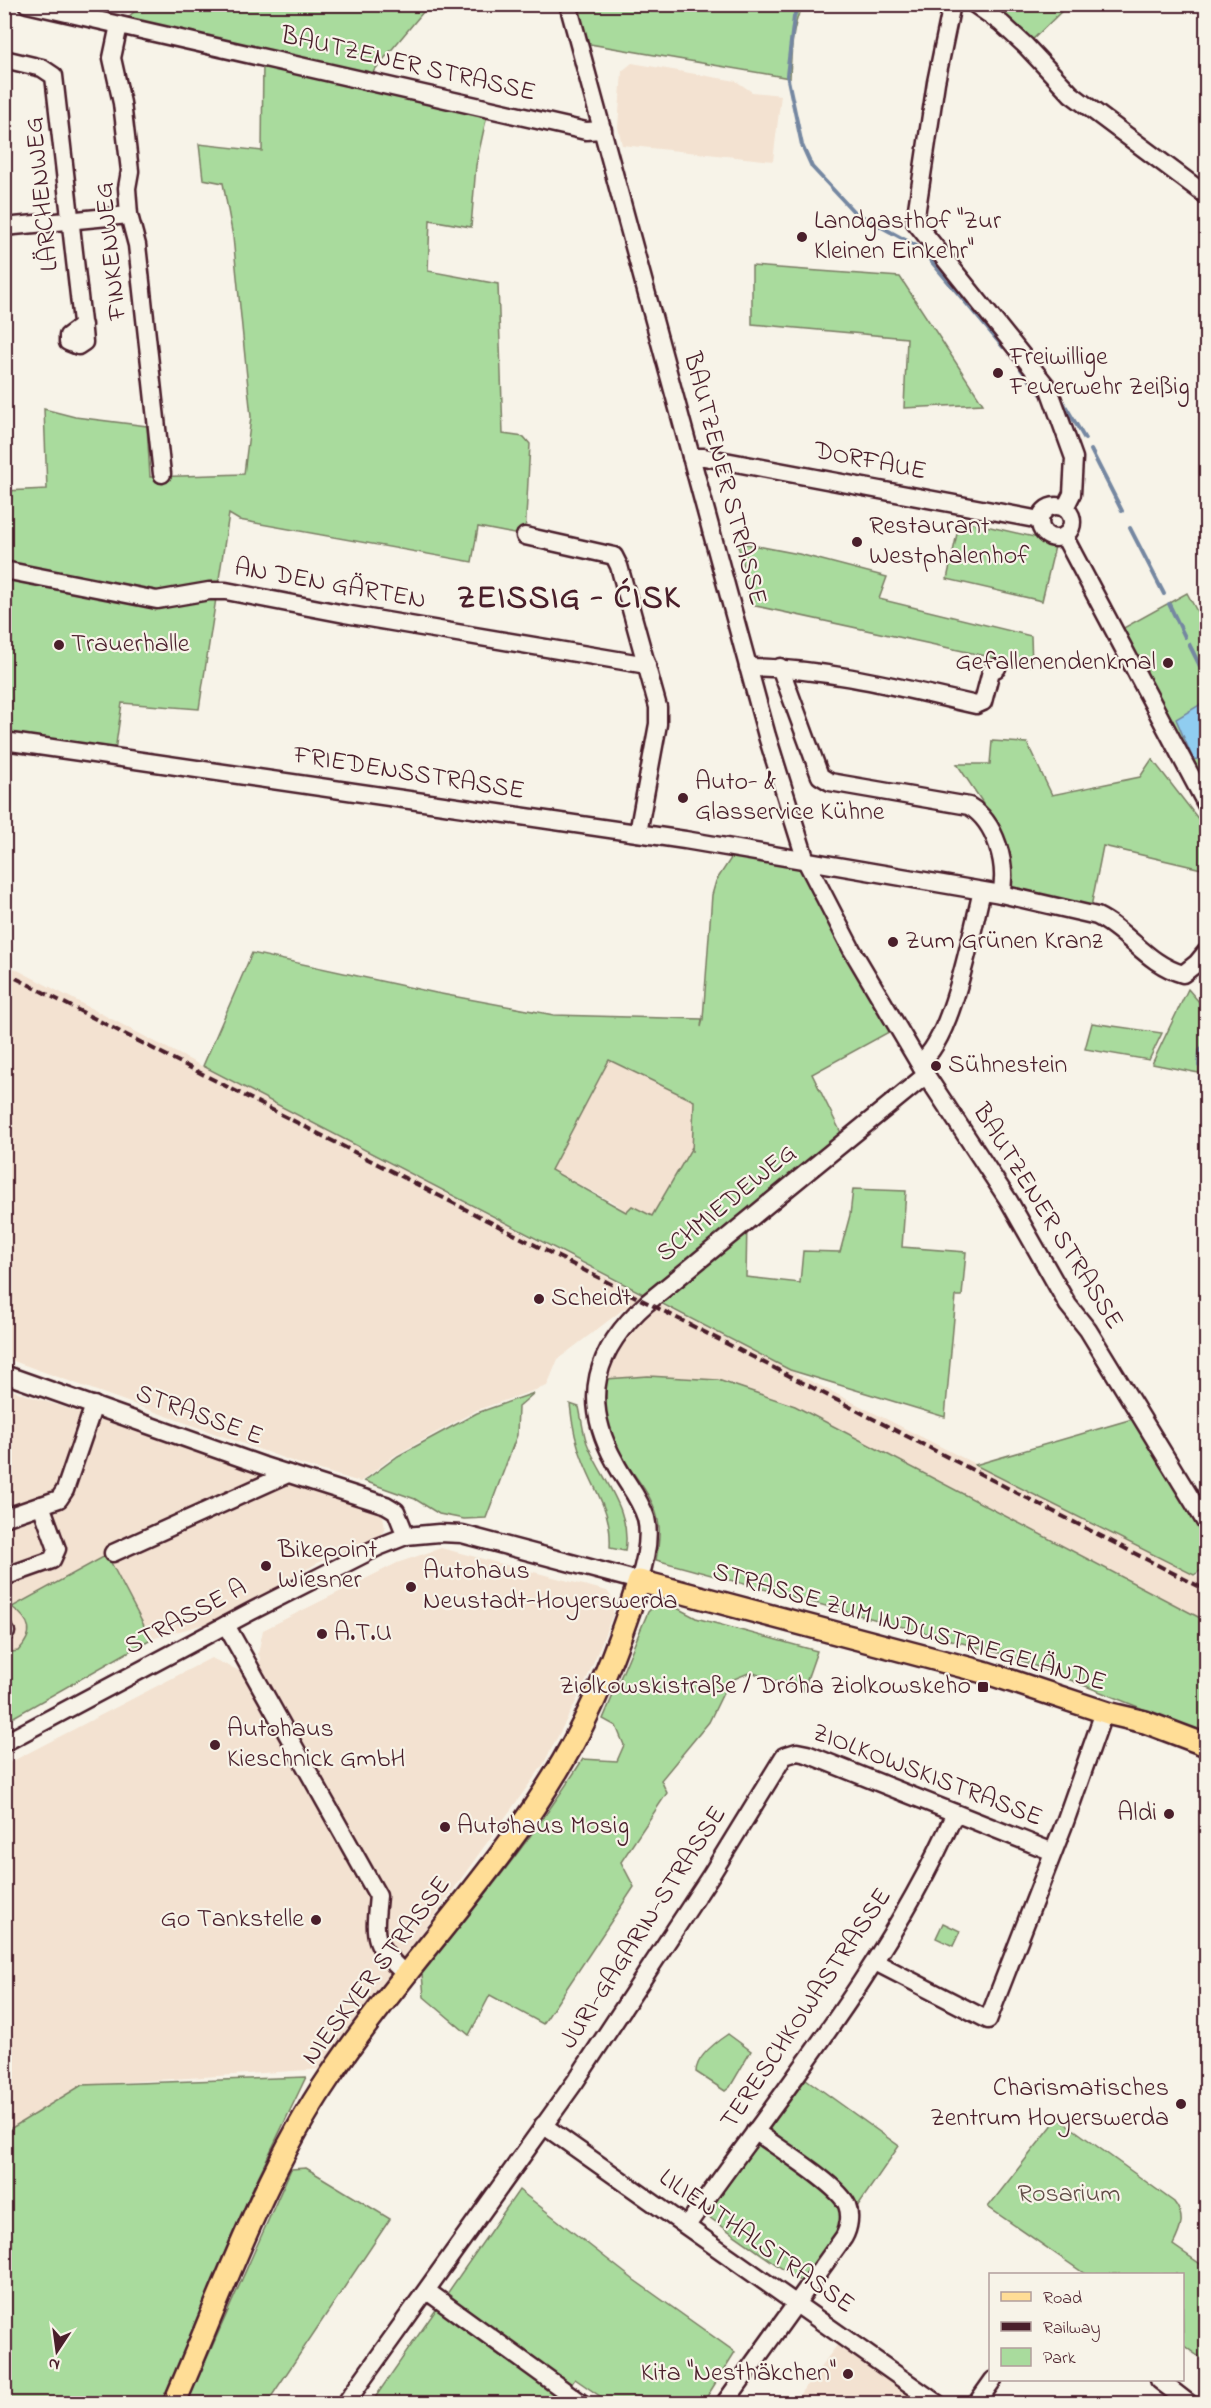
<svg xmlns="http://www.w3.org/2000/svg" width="1211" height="2408" font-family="'Indie Flower',sans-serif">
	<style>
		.built { fill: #f3e2d1 }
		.green { fill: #a9db9d; stroke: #7a7d64; stroke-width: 1.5; fill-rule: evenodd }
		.water { fill: #90cdf0; stroke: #7487a1; stroke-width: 1.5 }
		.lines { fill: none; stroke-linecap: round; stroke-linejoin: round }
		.stream { stroke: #7487a1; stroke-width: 4 }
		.minor-casing { stroke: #4a1f2b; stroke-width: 21 }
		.major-casing { stroke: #4a1f2b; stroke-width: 26 }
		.minor { stroke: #f7f3e8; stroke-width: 16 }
		.major { stroke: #ffdd96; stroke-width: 21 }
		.rail { stroke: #4a1f2b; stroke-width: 4; stroke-dasharray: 9 4.5; stroke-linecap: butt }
		.poi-dot { fill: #4a1f2b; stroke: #f7f3e8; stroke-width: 2 }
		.labels { text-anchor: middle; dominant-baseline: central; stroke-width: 4.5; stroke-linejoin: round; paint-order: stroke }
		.street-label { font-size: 26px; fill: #4a1f2b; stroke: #f7f3e8 }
		.poi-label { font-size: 26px; fill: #4a1f2b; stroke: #f7f3e8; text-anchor: start }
		.park-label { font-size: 26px; fill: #624e48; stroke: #f7f3e8 }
		.district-label { font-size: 32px; font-weight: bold; letter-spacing: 1.5px; fill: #4a1f2b; stroke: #f7f3e8 }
	</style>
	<rect width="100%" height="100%" fill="#f7f3e8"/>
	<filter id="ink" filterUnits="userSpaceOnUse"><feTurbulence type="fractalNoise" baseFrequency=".0167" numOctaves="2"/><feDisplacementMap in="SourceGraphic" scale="12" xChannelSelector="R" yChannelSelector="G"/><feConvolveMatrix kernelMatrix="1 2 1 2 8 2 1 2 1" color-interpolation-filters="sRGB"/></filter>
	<g filter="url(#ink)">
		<!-- built -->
		<g class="built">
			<path d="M632,63L736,81L752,92L781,95L773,161L622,145L618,127L622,71Z"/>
			<path d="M4,963L649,1299L1206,1581V1621L795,1406L718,1380L648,1376L606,1379L612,1353L640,1315L625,1308L558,1359L547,1386L477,1410L394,1456L360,1482L297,1463L5,1358Z"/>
			<path d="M609,1060L694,1100L692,1147L652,1216L632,1206L626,1212L615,1203L551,1170Z"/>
			<path d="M5,1388L362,1505L383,1515L385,1529L381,1535L371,1541L344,1555L342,1551L325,1559L278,1585L280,1589L223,1619L151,1639L107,1555L13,1607L25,1616L30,1631L26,1643L18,1651L5,1653Z"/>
			<path d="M441,1548L607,1591L613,1599V1614L584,1686L543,1765L324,2069L82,2085L5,2132V1765L211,1658L240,1671L261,1660L258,1654L263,1630L397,1563Z"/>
			<path d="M838,2344L922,2403H793Z"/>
		</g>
		<!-- green -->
		<g class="green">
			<path d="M142,5H429L368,78L120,24Z"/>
			<path d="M568,5H802C792,28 791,52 790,78L578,42Z"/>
			<path d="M974,5H1068L1026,46Z"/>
			<path d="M263,61L487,115L476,165L471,227L430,220L428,271L498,284L503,434L524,437L530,444L525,536L478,527L472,562L239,520L229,514L199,709L122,703L115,751L5,735V491L47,489L44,409L75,417L147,426L150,477L244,474L251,417L233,237L223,183L203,179L199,144L262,151Z"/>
			<path d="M752,266L900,277L983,404L904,408L907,338L752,324Z"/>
			<path d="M960,520L1056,542L1042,601L947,579Z"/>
			<path d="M736,542L799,554L887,577L879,599L1031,636L1032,666L751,605L741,554Z"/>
			<path d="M1187,593L1206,628V788L1120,630Z"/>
			<path d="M992,741L1027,743L1052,795L1140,777L1152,759L1206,829V870L1103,846L1091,907L1008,887L999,827L957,764H990Z"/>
			<path d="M737,849L806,861L898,1027L812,1074L845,1141L747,1220L746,1277L800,1283L803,1251L840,1252L850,1215L853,1189L906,1191L902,1247L966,1252L962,1296H956L945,1417L790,1370L203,1066L252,953L436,993L554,1015L702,1019L701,1027L703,1019L712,895L716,881ZM609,1060L694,1101L692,1152V1147L652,1216L632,1206L626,1212L551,1170Z"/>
			<path d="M1188,989L1206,1010V1042L1199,1051V1073L1152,1064Z"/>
			<path d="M1092,1023L1162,1033L1149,1060L1085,1049Z"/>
			<path d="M1200,1074L1206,1075V1154Z"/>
			<path d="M648,1376L718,1380L795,1406L1206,1621V1734L1010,1656L656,1560C658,1549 660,1538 659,1527C656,1493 625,1469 612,1439C604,1421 606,1398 606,1379Z"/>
			<path d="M534,1393L518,1407L517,1435L486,1518L464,1519L439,1514L415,1499L364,1481L398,1456L477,1413Z"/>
			<path d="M570,1404L579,1407C582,1420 583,1436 589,1448C604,1482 632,1512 625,1551L610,1548C612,1511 597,1496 584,1463C576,1444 572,1425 570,1404Z"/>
			<path d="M1136,1418L1206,1532V1567L1194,1575L975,1465Z"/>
			<path d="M107,1555L151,1639L5,1722V1653L18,1651C35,1633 31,1621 12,1607Z"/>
			<path d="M665,1605L677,1608L696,1618L817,1651L803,1691L751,1672L729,1681L709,1722L661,1780L667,1793L621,1862L634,1887L543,2024L490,1995L469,2035L424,1997L422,1974C479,1903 535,1835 583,1759L617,1761L624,1745L616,1726L603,1719L648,1612L654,1606Z"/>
			<path d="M943,1923L960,1931L953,1946L936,1938Z"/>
			<path d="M728,2034L751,2051L730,2087L725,2091L696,2072C696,2057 716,2042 728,2034Z"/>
			<path d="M306,2077L251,2192L162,2403H5V2132L82,2085Z"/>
			<path d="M806,2079L899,2146L804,2284L706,2215Z"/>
			<path d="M1058,2118L1174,2202C1186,2217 1181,2229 1173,2245L1206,2268V2362L1183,2345L1182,2274H1085L988,2207Z"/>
			<path d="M306,2168L390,2219L267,2403H187L291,2169Z"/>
			<path d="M519,2190L634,2280L735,2352L703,2403H610L575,2379L558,2403L381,2404L374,2399Z"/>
		</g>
		<!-- water -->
		<path class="water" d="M1206,701V760L1193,759L1176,719Z"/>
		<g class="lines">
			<!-- stream -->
			<g class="stream">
				<path d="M798,4L794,17L787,75L802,145L812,167L854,212L920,248L1003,347"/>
				<path d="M1021,369L1041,394L1046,395"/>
				<path d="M1060,397L1085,439"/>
				<path d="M1091,450L1122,511"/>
				<path d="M1130,528L1164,594"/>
				<path d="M1169,604L1185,637"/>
				<path d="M1189,644L1206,678"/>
				<path d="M1199,1066L1200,1051L1206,1043"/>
				<path d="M1200,1077L1203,1135"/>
				<path d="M1204,1143L1206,1156"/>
			</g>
			<!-- minor casing -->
			<g class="minor-casing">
				<g id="minor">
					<path d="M27,4L586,131L603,130"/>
					<path d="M568,4L767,736L806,861L852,950L926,1075L1009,1201L1068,1305L1088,1330L1206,1523"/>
					<path d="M952,4L936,82L915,222L1049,389L1074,458L1072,494L1065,508"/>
					<path d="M974,4L1001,23L1026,46L1071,94L1206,195"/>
					<path d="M119,25L112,58L122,103L130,171L127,188L129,215L137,245L162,474"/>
					<path d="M4,59L42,68L54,76L83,331L84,342L78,346L68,342V336L83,325"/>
					<path d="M4,227L129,215"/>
					<path d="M691,457H704L1040,520"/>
					<circle cx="1056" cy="522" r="16"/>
					<path d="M525,536L614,556L619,566L658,707V724L638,833"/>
					<path d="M1064,536L1206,804"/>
					<path d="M4,570L157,600L209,591H226L345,614L647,665"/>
					<path d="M748,667C825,668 902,688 976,705L983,702L991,671L997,668"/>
					<path d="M780,667L820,776L830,782L969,806C996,822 1008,865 1001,894"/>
					<path d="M4,741L685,840L1001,894L1097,916C1128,931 1148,965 1183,974L1197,963L1206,952"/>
					<path d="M920,1062C952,1041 972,930 982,891"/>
					<path d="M4,1374L264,1466L386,1505L396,1511L406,1536"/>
					<path d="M4,1518L59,1499L65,1490L94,1405"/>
					<path d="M113,1553L288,1474"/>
					<path d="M4,1577L52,1560L57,1549L41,1505"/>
					<path d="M226,1625L378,1896C374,1939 372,1943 405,1974"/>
					<path d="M4,1632H6"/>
					<path d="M4,1743L250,1612L378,1547L406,1536L439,1533L462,1534L639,1581C645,1562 651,1538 646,1518C639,1496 625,1482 615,1462C580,1399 595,1349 647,1303L926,1075"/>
					<path d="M875,1962L988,2020L1065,1822L1104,1712"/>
					<path d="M543,2125L938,2404"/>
					<path d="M688,2224C782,2092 889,1963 955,1813"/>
					<path d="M427,2291L583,2404"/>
					<path d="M1159,2380L1190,2404"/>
					<path d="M345,2404L575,2082L711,1875L784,1756L797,1752L807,1754L1053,1852"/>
					<path d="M724,2404L844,2237C849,2228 851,2215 847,2205C839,2185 775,2146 755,2131"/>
					<path d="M976,2404L993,2380"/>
				</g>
			</g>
			<!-- major casing -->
			<g class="major-casing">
				<path id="major" d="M174,2404C221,2296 264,2173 330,2076C403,1968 497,1874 563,1761C596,1705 619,1644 639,1581L987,1673L1111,1714L1145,1722L1206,1745"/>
			</g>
			<!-- minor -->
			<use href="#minor" class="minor"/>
			<!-- major -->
			<use href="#major" class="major"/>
			<!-- rail -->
			<path class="rail" d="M4,972L1206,1590"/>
		</g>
	</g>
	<!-- markers -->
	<g class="poi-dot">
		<circle cx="802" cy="237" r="6"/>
		<circle cx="998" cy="373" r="6"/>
		<circle cx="857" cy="542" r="6"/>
		<circle cx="59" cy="645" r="6"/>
		<circle cx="1168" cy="663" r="6"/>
		<circle cx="683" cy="798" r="6"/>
		<circle cx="893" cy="942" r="6"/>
		<circle cx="936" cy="1066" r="6"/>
		<circle cx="539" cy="1299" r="6"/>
		<circle cx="266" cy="1566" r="6"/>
		<circle cx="411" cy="1587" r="6"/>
		<circle cx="322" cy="1634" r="6"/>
		<rect x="977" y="1681" width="12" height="12" rx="3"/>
		<circle cx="215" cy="1745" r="6"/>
		<circle cx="1169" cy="1814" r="6"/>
		<circle cx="445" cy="1827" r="6"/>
		<circle cx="316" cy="1920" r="6"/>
		<circle cx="1181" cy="2104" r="6"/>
		<circle cx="848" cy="2374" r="6"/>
	</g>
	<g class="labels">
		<!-- street labels -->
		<g class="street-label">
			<text transform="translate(408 65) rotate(13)">BAUTZENER STRASSE</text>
			<text transform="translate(43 194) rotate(-96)">LÄRCHENWEG</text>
			<text transform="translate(112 251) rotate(-96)">FINKENWEG</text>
			<text transform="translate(870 462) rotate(11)">DORFAUE</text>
			<text transform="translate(724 479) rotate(75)">BAUTZENER STRASSE</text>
			<text transform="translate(330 585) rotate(10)">AN DEN GÄRTEN</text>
			<text transform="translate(409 774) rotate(9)">FRIEDENSSTRASSE</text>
			<text transform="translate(727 1204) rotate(-39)">SCHMIEDEWEG</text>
			<text transform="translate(1047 1217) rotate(58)">BAUTZENER STRASSE</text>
			<text transform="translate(199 1416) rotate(20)">STRASSE E</text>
			<text transform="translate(186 1618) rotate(-28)">STRASSE A</text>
			<text transform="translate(909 1628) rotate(16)">STRASSE ZUM INDUSTRIEGELÄNDE</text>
			<text transform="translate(927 1776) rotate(21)">ZIOLKOWSKISTRASSE</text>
			<text transform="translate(644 1928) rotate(-57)">JURI-GAGARIN-STRASSE</text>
			<text transform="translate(377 1971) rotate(-53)">NIESKYER STRASSE</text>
			<text transform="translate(807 2009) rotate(-56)">TERESCHKOWASTRASSE</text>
			<text transform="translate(756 2242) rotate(35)">LILIENTHALSTRASSE</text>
		</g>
		<!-- poi labels -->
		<g class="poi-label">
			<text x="814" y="222">Landgasthof "Zur<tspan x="814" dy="30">Kleinen Einkehr"</tspan></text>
			<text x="1010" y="358">Freiwillige<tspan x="1010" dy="30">Feuerwehr Zeißig</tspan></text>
			<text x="869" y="527">Restaurant<tspan x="869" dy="30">Westphalenhof</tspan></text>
			<text x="71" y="645">Trauerhalle</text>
			<text x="1156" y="663" text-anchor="end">Gefallenendenkmal</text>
			<text x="695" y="783">Auto- &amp;<tspan x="695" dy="30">Glasservice Kühne</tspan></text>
			<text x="905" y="942">Zum Grünen Kranz</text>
			<text x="948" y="1066">Sühnestein</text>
			<text x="551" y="1299">Scheidt</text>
			<text x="278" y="1551">Bikepoint<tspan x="278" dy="30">Wiesner</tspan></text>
			<text x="423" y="1572">Autohaus<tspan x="423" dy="30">Neustadt-Hoyerswerda</tspan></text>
			<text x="334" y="1634">A.T.U</text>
			<text x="971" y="1687" text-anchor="end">Ziolkowskistraße / Dróha Ziolkowskeho</text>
			<text x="227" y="1730">Autohaus<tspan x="227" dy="30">Kieschnick GmbH</tspan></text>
			<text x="1157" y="1814" text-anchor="end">Aldi</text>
			<text x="457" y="1827">Autohaus Mosig</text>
			<text x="304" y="1920" text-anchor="end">Go Tankstelle</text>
			<text x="1169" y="2089" text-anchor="end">Charismatisches<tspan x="1169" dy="30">Zentrum Hoyerswerda</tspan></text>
			<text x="836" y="2374" text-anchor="end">Kita "Nesthäkchen"</text>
		</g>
		<!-- park labels -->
		<g class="park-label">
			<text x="1069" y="2195">Rosarium</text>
		</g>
		<!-- district labels -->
		<g class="district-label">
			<text x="569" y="599">ZEISSIG - ĆISK</text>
		</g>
	</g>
	<!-- margin -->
	<rect width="1211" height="2408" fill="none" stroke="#f7f3e8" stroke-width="24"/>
	<rect x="12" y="12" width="1187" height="2384" fill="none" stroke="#4a1f2b" stroke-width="2" filter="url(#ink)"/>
	<!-- legend -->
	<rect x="989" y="2273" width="195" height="108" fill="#f7f3e8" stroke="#b29e9c" stroke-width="1.5"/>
	<rect x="1001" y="2292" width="30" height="9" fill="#ffdd96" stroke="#b29e9c" stroke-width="1.5"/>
	<text x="1043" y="2303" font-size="18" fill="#4a1f2b">Road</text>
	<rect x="1001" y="2322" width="30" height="9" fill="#4a1f2b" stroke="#b29e9c" stroke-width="1.5"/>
	<text x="1043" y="2333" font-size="18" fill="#4a1f2b">Railway</text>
	<rect x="1001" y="2348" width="30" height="18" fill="#a9db9d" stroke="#b29e9c" stroke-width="1.5"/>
	<text x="1043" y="2363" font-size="18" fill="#4a1f2b">Park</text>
	<!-- north arrow -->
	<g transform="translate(57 2351) rotate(193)" stroke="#f7f3e8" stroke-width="4.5" paint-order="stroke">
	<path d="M0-4.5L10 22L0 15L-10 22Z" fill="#4a1f2b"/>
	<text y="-9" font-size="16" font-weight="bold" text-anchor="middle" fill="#4a1f2b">N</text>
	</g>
</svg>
